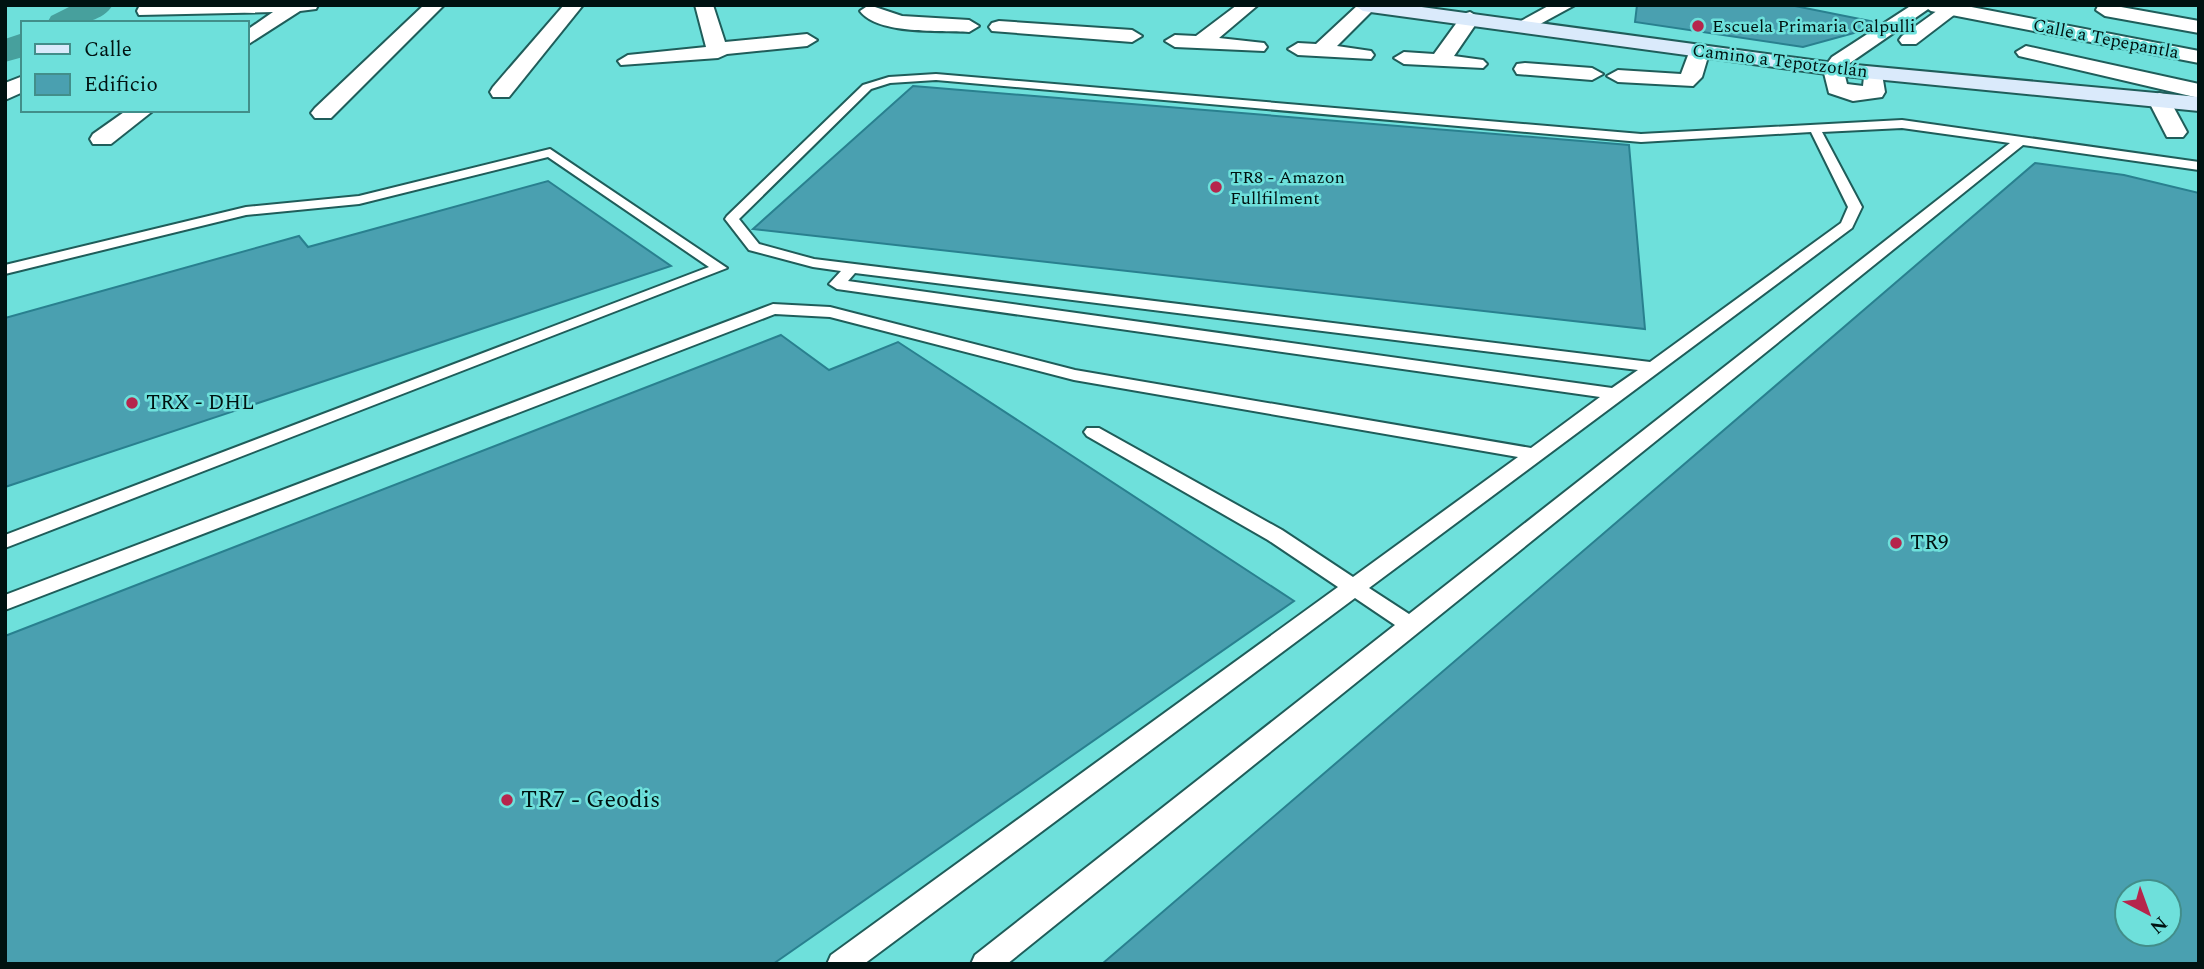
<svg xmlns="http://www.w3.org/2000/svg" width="2204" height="969" font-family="Spectral,serif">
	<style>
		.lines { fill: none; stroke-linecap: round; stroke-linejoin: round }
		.river { fill: #47a09d; fill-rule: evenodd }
		.building { fill: #4aa0b0; stroke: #29808f; stroke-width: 2; fill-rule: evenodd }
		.service-casing { stroke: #1f5d5a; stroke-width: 4 }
		.minor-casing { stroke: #1f5d5a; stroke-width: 4 }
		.tertiary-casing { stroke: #1f5d5a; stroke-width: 4 }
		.secondary-casing { stroke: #1f5d5a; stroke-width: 4 }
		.service { fill: #fff; fill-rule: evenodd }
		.minor { fill: #fff; fill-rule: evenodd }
		.tertiary { fill: #fff; fill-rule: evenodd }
		.secondary { fill: #daeafb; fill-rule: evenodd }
		.poi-dot { fill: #b6254c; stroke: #6ee0db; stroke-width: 2.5 }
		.labels { text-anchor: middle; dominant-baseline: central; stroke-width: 5; stroke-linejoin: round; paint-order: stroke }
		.far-poi-label { font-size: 18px; fill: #001211; stroke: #6ee0db; text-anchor: start }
		.far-street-label { font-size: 18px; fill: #001211; stroke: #6ee0db }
		.poi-label { font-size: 21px; fill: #001211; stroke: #6ee0db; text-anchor: start }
		.near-poi-label { font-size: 24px; fill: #001211; stroke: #6ee0db; text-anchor: start }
	</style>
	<rect width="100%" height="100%" fill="#6ee0db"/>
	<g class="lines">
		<!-- river -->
		<g class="river">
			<path d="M73,5H113C98,27 70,23 47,23L51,16Z"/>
			<path d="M23,33V57L5,62V39Z"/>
		</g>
	</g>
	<!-- building -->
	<g class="building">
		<path d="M1637,5H1790L1880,23L1872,28L1803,47L1635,22Z"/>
		<path d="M913,86L1629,145L1645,329L753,229Z"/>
		<path d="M2035,163L2124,175L2199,193V964H1102ZM2127,892H2169V934H2127Z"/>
		<path d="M548,181L671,266L5,487V318L299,236L308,247Z"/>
		<path d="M781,335L829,370L898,342L1294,601L773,964H5V636Z"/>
	</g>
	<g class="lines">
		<!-- service casing -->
		<g class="service-casing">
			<g id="service">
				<path d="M936,74L1641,134L1902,120L2199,162V170L2023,145L1007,964H971L975,955L1395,625L1355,598L864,964H827L831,955L1338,587L1268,540L1087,436L1084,432L1087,428H1099L1282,530L1353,577L1518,457L1074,380L830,317L775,314L5,610V595L773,304L830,307L1075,370L1531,448L1600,397L837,289L829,284L841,271L813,267L749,250L725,219L727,216L863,85L889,77ZM936,80L1641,142L1811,132L1848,207L1841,223L1650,362L814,259L759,244L739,219L871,89L890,83ZM1902,128L2010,143L1409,614L1369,588L1852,228L1862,207L1822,132ZM855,273L1638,370L1612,388L848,281Z"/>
				<path d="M550,149L727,268L5,548V535L709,267L548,157L359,204L246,215L5,274V265L246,207L359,196Z"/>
			</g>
		</g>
		<!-- minor casing -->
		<g class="minor-casing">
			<g id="minor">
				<path d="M148,5H318L316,9L300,11L247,45V30L273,12L139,15L137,11L139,7Z"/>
				<path d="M424,5H444L331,118H315L311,113L315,108Z"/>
				<path d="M564,5H583L509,97H493L490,92L493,87Z"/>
				<path d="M695,5H713L725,42L807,34L817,40L807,46L727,54L718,58L621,65L618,61L628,55L706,47Z"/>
				<path d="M869,5L902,16L969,20L979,26L969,32C941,30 878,35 860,11Z"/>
				<path d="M1237,5H1258L1219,38L1264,43L1267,47L1264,51L1175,47L1165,41L1175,35L1196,36Z"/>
				<path d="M1358,5L1377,6L1337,46L1371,51L1374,55L1371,59L1298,55L1288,49L1298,43L1316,44Z"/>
				<path d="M1550,5H1575L1529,30L1522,32L1512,26Z"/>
				<path d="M1922,5H1961L2199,51V63L1931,11Z"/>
				<path d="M2110,5L2199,21V33L2105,16L2096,10L2098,6Z"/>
				<path d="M1470,12L1480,18L1454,56L1483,60L1487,64L1483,68L1404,64L1394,58L1404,52L1434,54L1463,14Z"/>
				<path d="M999,21L1132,30L1142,36L1132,42L992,31L989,27L992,23Z"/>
				<path d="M1700,44L1710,50L1702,77L1693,86L1618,82L1607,76L1618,70L1681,74L1690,50Z"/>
				<path d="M2026,46L2199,84V98L2019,56L2016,52Z"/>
				<path d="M1525,63L1592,68L1603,74L1592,80L1517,74L1514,69L1517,64Z"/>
				<path d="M1834,63L1842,64L1847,84L1863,86L1865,68H1881L1885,92L1882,97L1853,101L1829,93L1823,69Z"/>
				<path d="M23,76V92L5,100V83Z"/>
				<path d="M2159,93L2167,95L2187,132L2183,137H2167L2148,100Z"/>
				<path d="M127,110H154L111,144H93L90,139L93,134Z"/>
			</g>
		</g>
		<!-- tertiary casing -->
		<g class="tertiary-casing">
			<g id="tertiary">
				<path d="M1912,5H1934L1847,65L1842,74H1826L1823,69L1832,57Z"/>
				<path d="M1945,5H1967L1916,44H1902L1899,40L1902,36Z"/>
			</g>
		</g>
		<!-- secondary casing -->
		<g class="secondary-casing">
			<path id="secondary" d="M1354,5H1407L1834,63L2199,97V111L1834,75L1363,11Z"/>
		</g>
		<!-- service -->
		<use href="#service" class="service"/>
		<!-- minor -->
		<use href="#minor" class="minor"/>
		<!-- tertiary -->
		<use href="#tertiary" class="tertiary"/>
		<!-- secondary -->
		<use href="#secondary" class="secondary"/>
	</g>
	<!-- markers -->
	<g class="poi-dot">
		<circle cx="1698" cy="26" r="7"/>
		<circle cx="1216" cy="187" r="7"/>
		<circle cx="132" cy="403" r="7"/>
		<circle cx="1896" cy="543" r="7"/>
		<circle cx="507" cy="800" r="7"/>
	</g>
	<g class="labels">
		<!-- far-poi labels -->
		<g class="far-poi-label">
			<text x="1712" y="26">Escuela Primaria Calpulli</text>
			<text x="1230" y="177">TR8 - Amazon<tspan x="1230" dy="21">Fullfilment</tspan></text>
		</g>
		<!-- far-street labels -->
		<g class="far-street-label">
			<text transform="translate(2106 39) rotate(11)">Calle a Tepepantla</text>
			<text transform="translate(1780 61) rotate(7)">Camino a Tepotzotlán</text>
		</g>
		<!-- poi labels -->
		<g class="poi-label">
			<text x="146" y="403">TRX - DHL</text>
			<text x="1910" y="543">TR9</text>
		</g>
		<!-- near-poi labels -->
		<g class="near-poi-label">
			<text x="521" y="800">TR7 - Geodis</text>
		</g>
	</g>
	<!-- border -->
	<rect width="2204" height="969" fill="none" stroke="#001211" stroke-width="14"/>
	<!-- legend -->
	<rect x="21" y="21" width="228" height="91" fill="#6ee0db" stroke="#428e8a" stroke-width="2"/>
	<rect x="35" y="44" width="35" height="10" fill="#daeafb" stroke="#428e8a" stroke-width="2"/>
	<text x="84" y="56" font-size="21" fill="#001211">Calle</text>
	<rect x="35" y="74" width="35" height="21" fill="#4aa0b0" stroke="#428e8a" stroke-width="2"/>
	<text x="84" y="91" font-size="21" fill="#001211">Edificio</text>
	<!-- north arrow -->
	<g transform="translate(2148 913) rotate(139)"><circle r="33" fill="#6ee0db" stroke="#428e8a" stroke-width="2"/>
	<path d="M0-5L12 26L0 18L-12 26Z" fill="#b6254c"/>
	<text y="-10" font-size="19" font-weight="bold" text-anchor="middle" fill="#001211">N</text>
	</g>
</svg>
